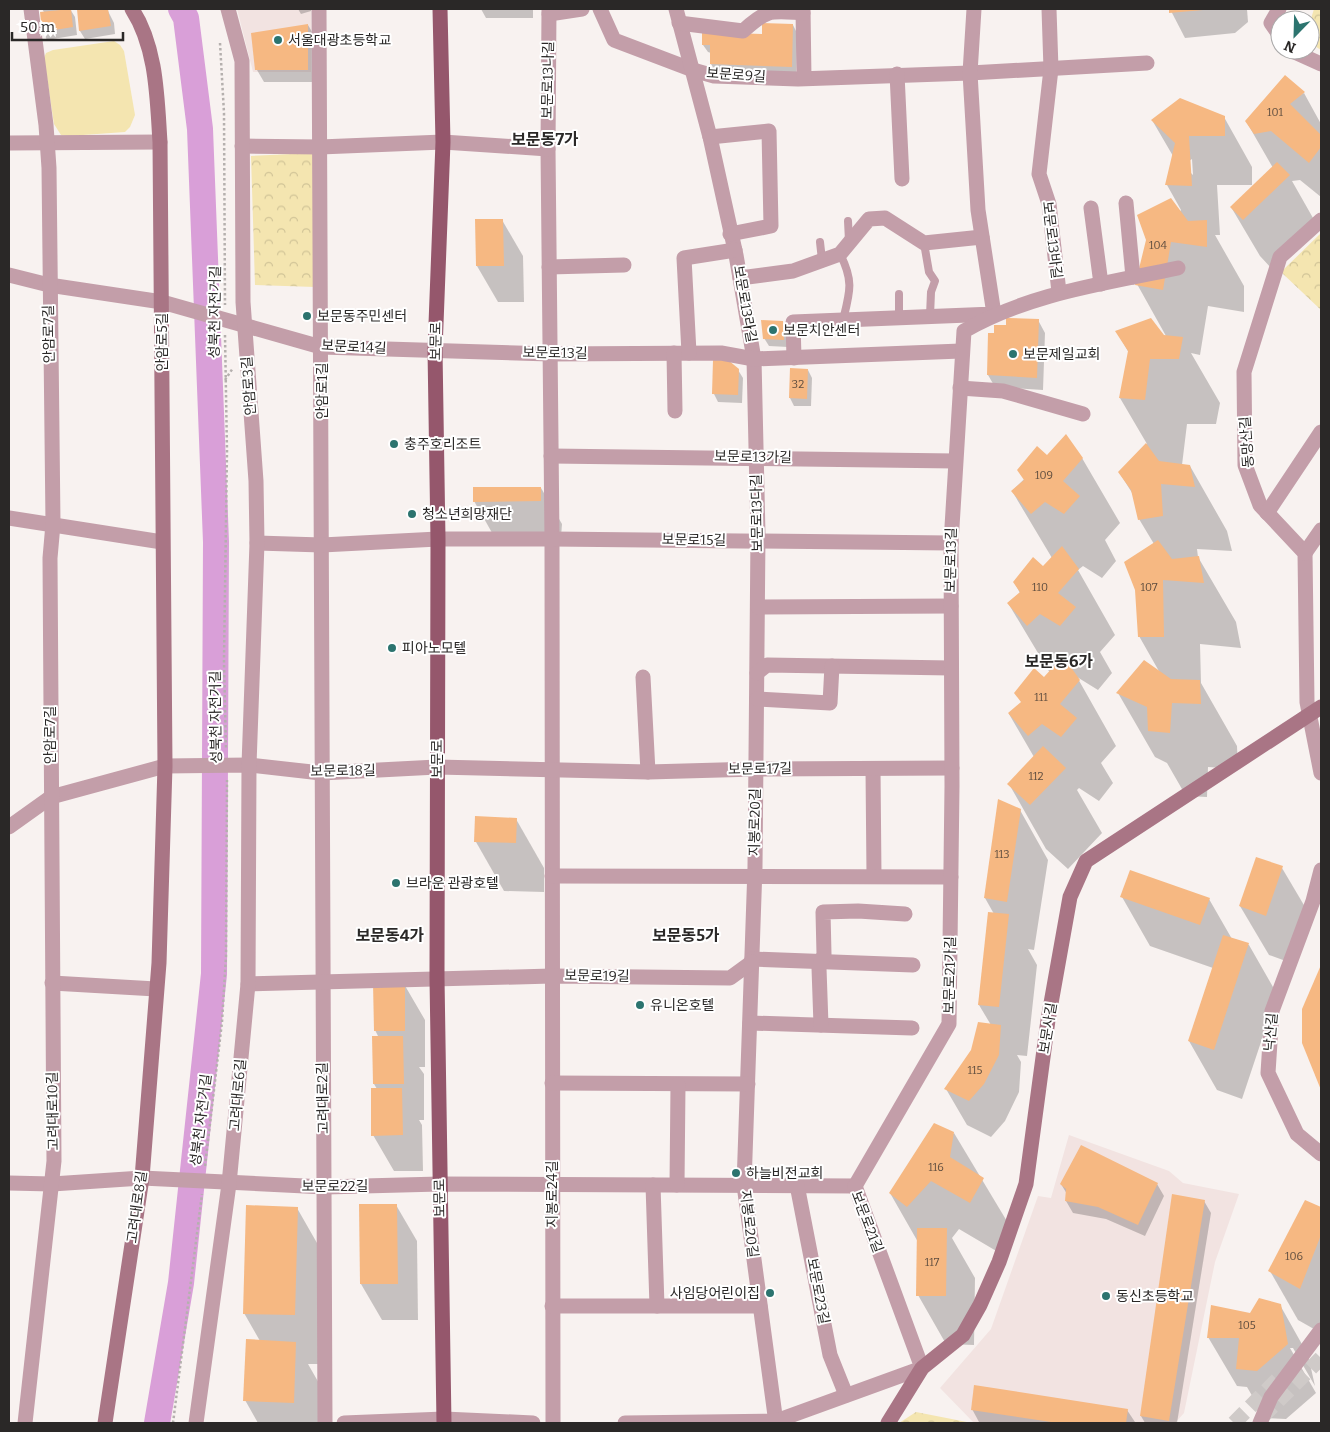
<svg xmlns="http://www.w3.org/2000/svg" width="1330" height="1432" font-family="Bitter,'Noto Sans KR',serif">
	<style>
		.built { fill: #f2e3e1 }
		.park { fill: url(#park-crowns) }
		.pitch { fill: #f4e5b0 }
		.shadow { fill: #0003; fill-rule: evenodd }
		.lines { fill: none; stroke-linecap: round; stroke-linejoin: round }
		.river { stroke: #d99fd8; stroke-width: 26 }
		.building { fill: #f6b882 }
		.secondary-tunnel { stroke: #cfcac8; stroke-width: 15; stroke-dasharray: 15 8; stroke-linecap: butt }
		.path { stroke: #b5b0ae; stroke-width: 2.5; stroke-dasharray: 2.5 2.5; stroke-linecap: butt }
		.lane { stroke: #c39ea9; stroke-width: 8 }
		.street { stroke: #c39ea9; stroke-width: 15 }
		.secondary { stroke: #a97585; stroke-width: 15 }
		.primary { stroke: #95576c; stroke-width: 15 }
		.poi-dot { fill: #2c746f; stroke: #fff; stroke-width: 2 }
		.labels { text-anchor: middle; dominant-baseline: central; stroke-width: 4; stroke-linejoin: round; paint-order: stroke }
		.number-label { font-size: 11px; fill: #5d4c3e }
		.poi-label { font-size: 14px; fill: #2a2827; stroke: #fff; text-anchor: start }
		.street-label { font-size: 14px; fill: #2a2827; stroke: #fff }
		.quarter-label { font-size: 16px; font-weight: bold; fill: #2a2827; stroke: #fff }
	</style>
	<defs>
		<pattern id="park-crowns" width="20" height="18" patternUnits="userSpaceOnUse" patternTransform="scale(1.25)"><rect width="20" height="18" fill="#f4e5b0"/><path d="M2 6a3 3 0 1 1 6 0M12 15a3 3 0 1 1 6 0" fill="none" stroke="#d1c497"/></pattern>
	</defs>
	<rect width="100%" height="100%" fill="#f8f2f0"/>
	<!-- built -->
	<g class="built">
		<path d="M237,9H311V72H253Z"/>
		<path d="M1069,1135L1169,1171L1183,1183L1239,1194L1215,1262L1184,1413L1175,1423H974L940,1388L991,1329L1038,1196L1051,1198Z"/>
	</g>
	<!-- park -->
	<g class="park">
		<path d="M1314,9H1321V50L1310,43V22Z"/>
		<path d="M313,153L315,287L255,285L251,156Z"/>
		<path d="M1321,233V310L1281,272Z"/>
		<path d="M916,1412L972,1423H899Z"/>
	</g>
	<!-- pitch -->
	<path class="pitch" d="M114,41L120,45L124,51L135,115L130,127L125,132L69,136L61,135L54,124L44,58L46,53L53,50Z"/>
	<!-- shadow -->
	<g class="shadow">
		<path d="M42,9H70L75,17L77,35L47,40L43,32L41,13L44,12Z"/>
		<path d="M107,9L114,23L115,34L85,39L80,31L78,10Z"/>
		<path d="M298,9H311V11L301,14Z"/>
		<path d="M481,9H533V18H486Z"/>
		<path d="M1170,9H1247L1248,22L1235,33L1185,38Z"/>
		<path d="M308,25L315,37L314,82H264L257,70Z"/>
		<path d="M793,25L797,33L796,75L716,72L711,64V53L708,52L703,45L763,36Z"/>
		<path d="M1304,93L1321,124V197L1300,180L1292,181L1317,225L1272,269L1260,256L1231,207L1273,168L1246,121Z"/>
		<path d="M1224,117L1252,167V185H1217L1220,235H1215L1244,286V312L1208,306L1200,355L1191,353L1220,403L1216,424H1187L1182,465L1190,466L1227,531L1232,551L1197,549L1198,557L1236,622L1241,648L1200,644L1201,683L1237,746L1238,769L1208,767L1207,797L1186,796L1167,763L1155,757L1118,693L1160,673L1139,636L1154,544L1139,519L1134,496L1119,472L1147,444L1120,398L1129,353L1117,332L1166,336L1137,284L1181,210L1167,185L1173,156L1152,120ZM1192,159L1193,175L1190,172L1189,161Z"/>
		<path d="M502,220L523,256L524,302H498L477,266Z"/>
		<path d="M1038,320L1045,333L1043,390L995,387L988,375L989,334H995L1007,326Z"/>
		<path d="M782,322L787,330L788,347L769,346L764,338Z"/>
		<path d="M738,370L743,378L742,403L718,402L714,394Z"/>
		<path d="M808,370L812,378L811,406H794L790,398Z"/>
		<path d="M1048,456L1082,458L1120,523L1105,540L1116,561L1102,578L1083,566L1078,570L1115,635L1100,652L1112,673L1098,690L1077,677L1116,746L1101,763L1113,783L1099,801L1079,788L1077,790L1102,833L1068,869L1046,849L1009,784L1034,757L1009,714L1022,703L1016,693L1044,679L1050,673L1008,603L1020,593L1014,582L1043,568L1052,558L1012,491Z"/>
		<path d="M541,488L562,524L561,537L495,538L474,501Z"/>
		<path d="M1020,810L1048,860L1034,950L1028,949L1037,965L1027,1056L1017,1055L1021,1062L1019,1092L1005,1121L991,1137L967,1125L946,1089L991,1025L979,1005L994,914L985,898Z"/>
		<path d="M516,819L544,868V892L504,891L476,842Z"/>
		<path d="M1282,868L1311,917L1294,964L1269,955L1240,906Z"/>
		<path d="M1122,897L1209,899L1232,939L1249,945L1277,994L1242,1099L1217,1090L1189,1041L1213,968L1150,946Z"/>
		<path d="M1321,968V1087L1303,1043V1009Z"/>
		<path d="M404,984L425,1020V1067H419L424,1074V1120H419L422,1125L423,1171H394L373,1135L377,1089L374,1084L379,1038L375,1030Z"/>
		<path d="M954,1133L1011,1228L998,1252L959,1229L952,1238L975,1278L974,1345L946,1344L918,1295V1242L890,1193Z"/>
		<path d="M1061,1184H1157L1164,1196L1145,1236L1106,1219L1073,1213L1066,1201L1067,1194Z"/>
		<path d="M1204,1201L1211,1213L1177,1423H1145L1141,1416Z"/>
		<path d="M1305,1202L1321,1208V1333L1298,1320L1270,1271Z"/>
		<path d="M360,1205H396L417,1241L418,1320H382L361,1284Z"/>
		<path d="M297,1208L325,1257L322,1364H308L324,1392L323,1423H258L245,1400L260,1341L244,1313Z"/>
		<path d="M1280,1305L1308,1355L1315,1386L1293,1348H1290L1316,1393L1286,1419L1265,1418L1247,1387L1237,1386L1208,1337L1251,1314Z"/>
		<path d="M972,1409L1127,1410L1135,1422L988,1423L979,1422Z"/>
	</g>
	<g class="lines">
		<!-- river -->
		<path class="river" d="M157,1423L181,1283L214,974L216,542L200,129L186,18L181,9"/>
	</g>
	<!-- building -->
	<g class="building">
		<path d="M71,9L73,27L42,32L40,12Z"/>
		<path d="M77,9H108L111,26L79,31Z"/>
		<path d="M1169,9H1203V10L1169,13Z"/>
		<path d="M762,23L793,24L792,67L710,64V45H702V32L762,34Z"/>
		<path d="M308,24V70H255L251,33Z"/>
		<path d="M1285,75L1305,92L1290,104L1321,135V147L1309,163L1271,131L1254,134L1245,121Z"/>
		<path d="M1180,98L1225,116V136H1189L1192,186L1165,185L1175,143L1151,120Z"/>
		<path d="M1277,162L1290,175L1243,220L1230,207Z"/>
		<path d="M1171,198L1188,221L1207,220V247L1171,242L1163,290L1135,285L1146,240L1137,215Z"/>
		<path d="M475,219H503L504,266H476Z"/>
		<path d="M1006,318L1039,319L1037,378L987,375L988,333H994V325H1006Z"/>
		<path d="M1151,318L1164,335L1183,337L1179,359H1150L1145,400L1119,398L1128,351L1115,331Z"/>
		<path d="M761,320L783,321L784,340L763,339Z"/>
		<path d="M713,360H728L739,369L738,395L712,394Z"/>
		<path d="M790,368L808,369L807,399L789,398Z"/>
		<path d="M1066,434L1083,458L1063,481L1080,496L1064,514L1045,502L1031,514L1011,491L1024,480L1017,470L1037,446L1047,455Z"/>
		<path d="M1146,443L1159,461L1190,465L1195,487L1161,484L1163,516L1138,520L1131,490L1118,472Z"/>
		<path d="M473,487H541V501L473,502Z"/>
		<path d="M1158,540L1172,559L1199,556L1204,583L1163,580L1164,637H1138L1135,590L1124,562Z"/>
		<path d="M1062,546L1079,569L1058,593L1076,607L1060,626L1040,614L1027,626L1007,603L1020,592L1013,582L1033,557L1043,566Z"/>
		<path d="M1063,656L1080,680L1060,704L1077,718L1061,737L1042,724L1028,736L1008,713L1021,702L1014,693L1034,668L1044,677Z"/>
		<path d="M1144,660L1171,679L1200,680L1201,704L1172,703L1170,733L1148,731L1147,707L1116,693Z"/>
		<path d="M1043,746L1066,768L1030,805L1007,784Z"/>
		<path d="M998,799L1021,809L1007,902L984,898Z"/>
		<path d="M475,816L517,818L516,843L474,842Z"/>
		<path d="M1256,857L1283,866L1266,916L1239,906Z"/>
		<path d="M1130,870L1210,898L1200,925L1120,897Z"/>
		<path d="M988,912L1009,914L999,1007L978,1005Z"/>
		<path d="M1223,935L1249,943L1214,1050L1188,1041Z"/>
		<path d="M1321,965V1090L1302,1043V1009Z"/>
		<path d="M373,983H405V1031H374Z"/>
		<path d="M978,1022L1001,1025L999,1055L984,1084L969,1101L944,1089L971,1050Z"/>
		<path d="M372,1036H403L404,1084H373Z"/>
		<path d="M371,1088H402L403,1135L371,1136Z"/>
		<path d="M934,1123L954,1132L950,1157L984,1178L970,1203L931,1181L907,1207L889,1193Z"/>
		<path d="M1081,1145L1158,1183L1138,1225L1098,1207L1065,1201L1066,1189L1060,1184Z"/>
		<path d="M1172,1194L1205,1200L1169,1421L1140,1416Z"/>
		<path d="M1305,1200L1321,1207V1235L1300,1289L1268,1271Z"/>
		<path d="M359,1204H397L398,1284H360Z"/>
		<path d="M246,1205L298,1207L295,1315L243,1314Z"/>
		<path d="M917,1228H947L946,1296H916Z"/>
		<path d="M1259,1298L1281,1304L1288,1344L1257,1371L1236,1369L1239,1338H1207L1211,1305L1250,1313Z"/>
		<path d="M246,1339L296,1342L294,1403L243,1401Z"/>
		<path d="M974,1385L1128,1409L1126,1423H1058L971,1410Z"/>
	</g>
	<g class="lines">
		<!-- secondary-tunnel -->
		<g class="secondary-tunnel">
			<path d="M1262,1417L1321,1358"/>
			<path d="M1234,1423L1282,1375"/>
		</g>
		<!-- path -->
		<g class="path">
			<path d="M220,43L224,113L225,305"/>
			<path d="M225,335L227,451L224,661L226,750"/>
			<path d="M225,380L233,368"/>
			<path d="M205,1166L222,1022L226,956L227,780"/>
			<path d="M173,1423L202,1194"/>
		</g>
		<!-- lane -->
		<g class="lane">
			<path d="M848,221L849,241"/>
			<path d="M820,242L822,260"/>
			<path d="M924,243L929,272L935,281L931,292L930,316"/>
			<path d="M840,254C854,281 850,292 843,320"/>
			<path d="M899,318V294"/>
		</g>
		<!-- street -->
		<g class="street">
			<path d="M319,9L325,1423"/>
			<path d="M549,9L548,149L552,539L553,1423"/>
			<path d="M600,9L614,40L693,70L714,76L798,79L970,73L1147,63"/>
			<path d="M676,9L710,137L736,255L754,359L758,535L755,867L744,1185L776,1423"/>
			<path d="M803,9L804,78"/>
			<path d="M1049,9L1051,69L1039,174L1049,204L1059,292"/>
			<path d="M1279,9L1271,23L1280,36"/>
			<path d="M549,14L582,9"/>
			<path d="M679,23L743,31C768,8 771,11 803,13"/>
			<path d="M1290,50L1321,64"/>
			<path d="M897,74L902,179"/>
			<path d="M710,137L769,131L771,226L730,234"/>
			<path d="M9,143L160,142"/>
			<path d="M242,146L320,147L443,142L548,149"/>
			<path d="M1126,203L1133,277"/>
			<path d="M1091,208L1101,284"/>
			<path d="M1321,220L1280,257L1244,372L1245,465L1260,505L1305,553L1307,702L1321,773"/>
			<path d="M549,267L624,265"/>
			<path d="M9,275L49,285L162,302L321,347L550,354L721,353L754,359L961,351"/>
			<path d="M740,278L793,271L840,254L869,219L885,218L924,243L982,237"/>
			<path d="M674,353L675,411"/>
			<path d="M689,353L684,258L735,250"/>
			<path d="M794,358L793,322L994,314L978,210L970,73L974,9"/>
			<path d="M960,388L1003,391L1083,414"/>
			<path d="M551,456L955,461"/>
			<path d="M1267,513L1321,432"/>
			<path d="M9,518L162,542"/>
			<path d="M257,543L322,545L438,539H552L951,543"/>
			<path d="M1305,553L1321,530"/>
			<path d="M758,607L951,606"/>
			<path d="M757,673L767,665L951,668"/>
			<path d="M643,677L648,772"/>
			<path d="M757,699L830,703L832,666"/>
			<path d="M873,769L874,876"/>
			<path d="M9,827L51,797L165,766L249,765L321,773L437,767L648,772L756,769L952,768"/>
			<path d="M1321,870L1313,901L1272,1011L1268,1073L1297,1134L1321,1154"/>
			<path d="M552,876L951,877"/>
			<path d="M752,959L913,965"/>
			<path d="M52,983L156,989"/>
			<path d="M248,984L552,976L730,978L752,962"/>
			<path d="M750,1023L912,1028"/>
			<path d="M821,1025L819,968L824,954L823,912L858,911L905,914"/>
			<path d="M552,1083L748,1084"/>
			<path d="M9,1183L52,1184L142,1178L325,1187L440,1184L855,1186"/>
			<path d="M653,1185L657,1306"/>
			<path d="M677,1185L678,1085"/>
			<path d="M797,1185L830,1355L846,1395"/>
			<path d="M855,1186L949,1024L952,786L951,543L964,331C1031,293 1103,284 1178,268"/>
			<path d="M552,1306H760"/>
			<path d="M25,1423L54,1161L50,558L53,524L49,168L46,125L31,9"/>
			<path d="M196,1423L229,1184L248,984L249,765L257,543L256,481L243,302L242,61L228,9"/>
			<path d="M344,1423L444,1419L533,1423"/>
			<path d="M625,1423L776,1421L922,1368L855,1186"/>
			<path d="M1260,1423L1271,1397L1321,1330"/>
		</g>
		<!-- secondary -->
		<g class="secondary">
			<path d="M105,1423L142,1178L159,963L165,766L160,142C157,98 157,48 132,9"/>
			<path d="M888,1423L922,1368L963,1335L980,1305L999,1262L1026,1184L1048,1020L1070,897L1086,861L1321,707"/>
		</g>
		<!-- primary -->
		<path class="primary" d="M440,9L443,142L435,350L438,539L437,978L444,1423"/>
	</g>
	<!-- markers -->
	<g class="poi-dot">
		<circle cx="278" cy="40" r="5"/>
		<circle cx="307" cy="316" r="5"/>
		<circle cx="773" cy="330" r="5"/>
		<circle cx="1013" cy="354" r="5"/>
		<circle cx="394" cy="444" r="5"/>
		<circle cx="412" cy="514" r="5"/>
		<circle cx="392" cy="648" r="5"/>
		<circle cx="396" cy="883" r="5"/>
		<circle cx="640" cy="1005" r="5"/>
		<circle cx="736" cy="1173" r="5"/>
		<circle cx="770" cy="1293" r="5"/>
		<circle cx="1106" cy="1296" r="5"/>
	</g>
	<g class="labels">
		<!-- number labels -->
		<g class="number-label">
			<text x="1275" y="112">101</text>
			<text x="1158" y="245">104</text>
			<text x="798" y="384">32</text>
			<text x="1044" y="475">109</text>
			<text x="1040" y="587">110</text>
			<text x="1149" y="587">107</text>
			<text x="1041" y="697">111</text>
			<text x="1036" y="776">112</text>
			<text x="1002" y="854">113</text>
			<text x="975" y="1070">115</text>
			<text x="936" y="1167">116</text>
			<text x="1294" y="1256">106</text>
			<text x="932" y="1262">117</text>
			<text x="1247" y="1325">105</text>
		</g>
		<!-- poi labels -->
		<g class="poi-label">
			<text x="288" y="40">서울대광초등학교</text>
			<text x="317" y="316">보문동주민센터</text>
			<text x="783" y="330">보문치안센터</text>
			<text x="1023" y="354">보문제일교회</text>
			<text x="404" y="444">충주호리조트</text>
			<text x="422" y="514">청소년희망재단</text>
			<text x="402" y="648">피아노모텔</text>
			<text x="406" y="883">브라운 관광호텔</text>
			<text x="650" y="1005">유니온호텔</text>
			<text x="746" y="1173">하늘비전교회</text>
			<text x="760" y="1293" text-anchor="end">사임당어린이집</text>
			<text x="1116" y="1296">동신초등학교</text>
		</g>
		<!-- street labels -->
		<g class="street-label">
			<text transform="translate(736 75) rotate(4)">보문로9길</text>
			<text transform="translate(548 80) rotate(-89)">보문로13나길</text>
			<text transform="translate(1052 240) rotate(83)">보문로13바길</text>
			<text transform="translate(745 304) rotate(80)">보문로13라길</text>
			<text transform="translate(215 312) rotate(-89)">성북천 자전거길</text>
			<text transform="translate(49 334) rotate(-91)">안암로7길</text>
			<text transform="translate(436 341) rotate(-89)">보문로</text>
			<text transform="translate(162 342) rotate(-90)">안암로5길</text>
			<text transform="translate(354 347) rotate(3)">보문로14길</text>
			<text transform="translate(555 353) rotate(1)">보문로13길</text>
			<text transform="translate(249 386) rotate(-94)">안암로3길</text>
			<text transform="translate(322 391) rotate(-90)">안암로1길</text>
			<text transform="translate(1247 442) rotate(-94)">동망산길</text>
			<text transform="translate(753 457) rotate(1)">보문로13가길</text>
			<text transform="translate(757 513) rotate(-91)">보문로13다길</text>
			<text transform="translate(694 540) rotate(1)">보문로15길</text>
			<text transform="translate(951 560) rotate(-89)">보문로13길</text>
			<text transform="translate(216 717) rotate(-91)">성북천 자전거길</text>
			<text transform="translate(50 735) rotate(-90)">안암로7길</text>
			<text transform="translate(437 759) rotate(-90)">보문로</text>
			<text transform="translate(760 769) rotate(-1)">보문로17길</text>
			<text transform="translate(343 771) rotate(-1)">보문로18길</text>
			<text transform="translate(755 822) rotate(-89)">지봉로20길</text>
			<text transform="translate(950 975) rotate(-89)">보문로21가길</text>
			<text transform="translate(597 976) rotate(1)">보문로19길</text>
			<text transform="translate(1048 1028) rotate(-81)">보문사길</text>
			<text transform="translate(1271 1032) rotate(-85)">낙산길</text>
			<text transform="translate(238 1095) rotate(-85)">고려대로6길</text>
			<text transform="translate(323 1098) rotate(-91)">고려대로2길</text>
			<text transform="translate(53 1111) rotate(-91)">고려대로10길</text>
			<text transform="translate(201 1120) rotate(-83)">성북천 자전거길</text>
			<text x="335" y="1186">보문로22길</text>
			<text transform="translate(552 1194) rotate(-90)">지봉로24길</text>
			<text transform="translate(440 1198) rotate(-91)">보문로</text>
			<text transform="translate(137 1207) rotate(-82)">고려대로8길</text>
			<text transform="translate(867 1222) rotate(69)">보문로21길</text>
			<text transform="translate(749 1224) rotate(83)">지봉로20길</text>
			<text transform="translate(818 1291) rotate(79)">보문로23길</text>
		</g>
		<!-- quarter labels -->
		<g class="quarter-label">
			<text x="545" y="139">보문동7가</text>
			<text x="1059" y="661">보문동6가</text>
			<text x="390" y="935">보문동4가</text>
			<text x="686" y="935">보문동5가</text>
		</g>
	</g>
	<!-- border -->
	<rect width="1330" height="1432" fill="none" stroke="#2a2827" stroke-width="20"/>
	<!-- north arrow -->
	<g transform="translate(1295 35) rotate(203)"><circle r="24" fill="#ffffff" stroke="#aaa9a9"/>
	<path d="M0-4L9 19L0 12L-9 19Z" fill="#2c746f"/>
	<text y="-8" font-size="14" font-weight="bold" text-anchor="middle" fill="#2a2827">N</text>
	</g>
	<!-- scale -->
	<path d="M12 32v8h111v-8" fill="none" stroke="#2a2827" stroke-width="2.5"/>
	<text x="20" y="32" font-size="15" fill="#2a2827" stroke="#ffffff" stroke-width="4" paint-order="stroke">50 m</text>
</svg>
